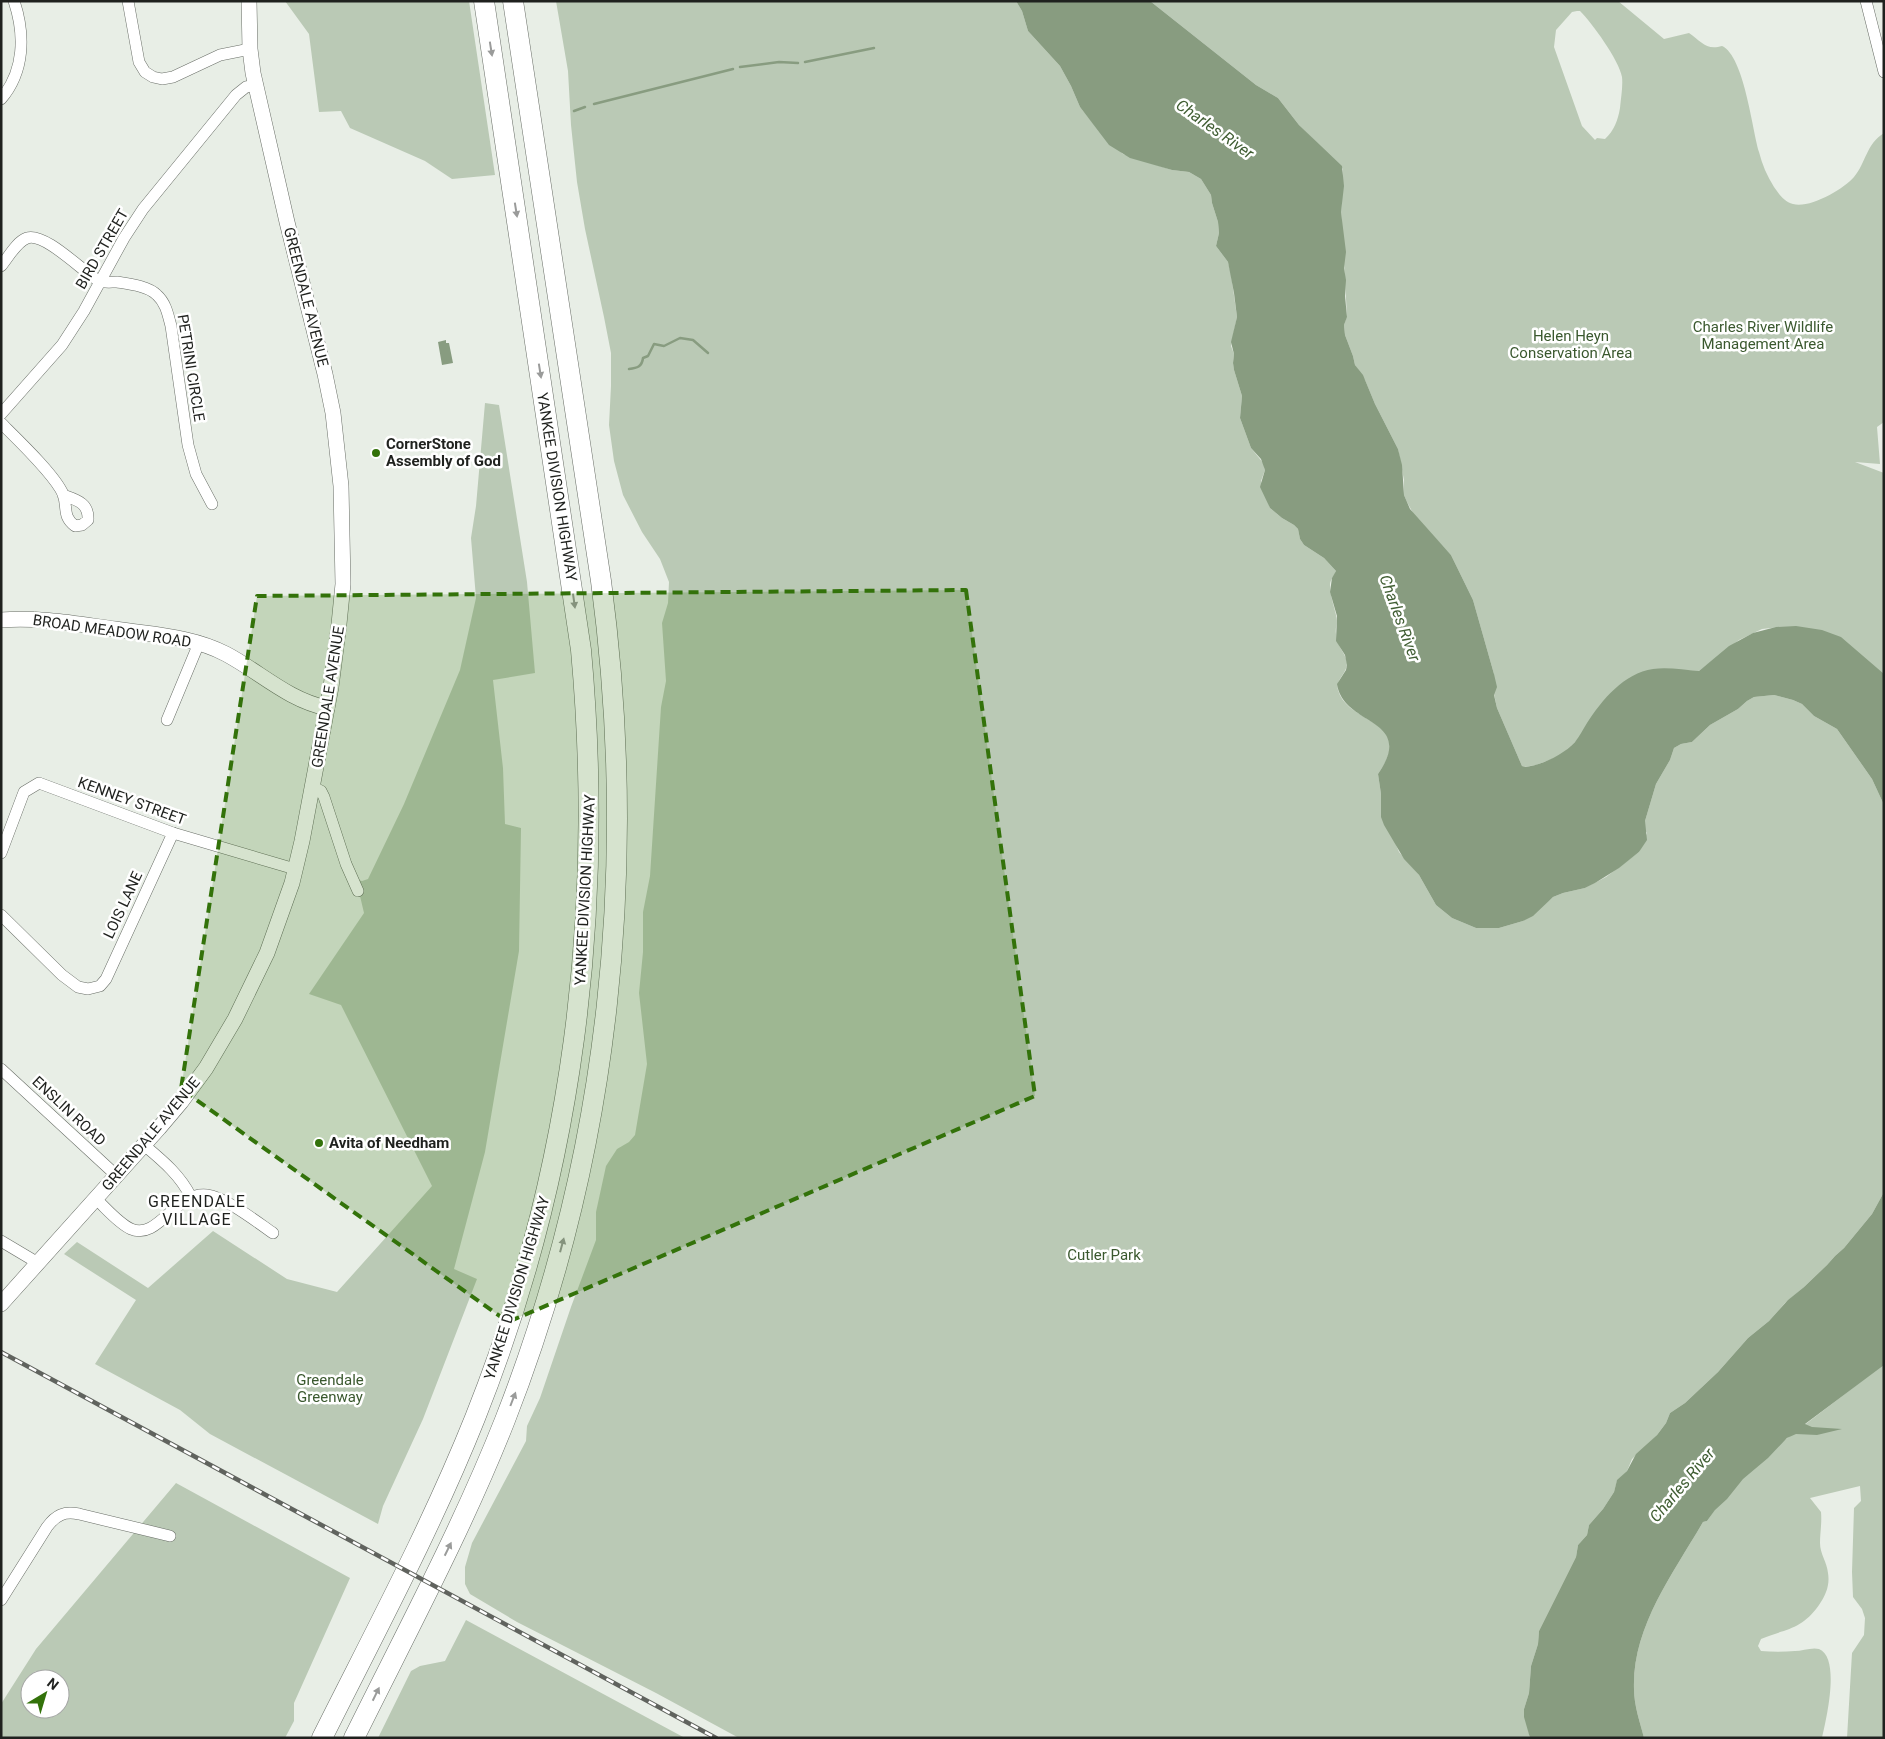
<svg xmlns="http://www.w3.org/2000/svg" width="1885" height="1739" font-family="Roboto,sans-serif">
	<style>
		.green { fill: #bac9b5; fill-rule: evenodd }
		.water { fill: #889c80 }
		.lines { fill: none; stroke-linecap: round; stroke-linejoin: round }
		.stream { stroke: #889c80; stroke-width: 2.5 }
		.street-casing { stroke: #696e67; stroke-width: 12 }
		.secondary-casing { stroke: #696e67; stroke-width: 16 }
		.highway-casing { stroke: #696e67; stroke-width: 21 }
		.street { stroke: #fff; stroke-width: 11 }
		.secondary { stroke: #fff; stroke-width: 15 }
		.highway { stroke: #fff; stroke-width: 20 }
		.rail-casing { stroke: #60635e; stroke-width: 4.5 }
		.rail { stroke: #fff; stroke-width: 2.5; stroke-dasharray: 8; stroke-linecap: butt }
		.oneway { fill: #9a9b9a }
		.marked { fill: #33720a; fill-opacity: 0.2; stroke: #33720a; stroke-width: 4; stroke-dasharray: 10 6; stroke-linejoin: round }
		.poi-dot { fill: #33720a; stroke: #fff; stroke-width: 2 }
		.labels { text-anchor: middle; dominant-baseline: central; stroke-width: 5; stroke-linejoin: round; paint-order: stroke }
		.street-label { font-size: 15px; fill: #1f211e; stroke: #fff }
		.park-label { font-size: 15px; fill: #3a582e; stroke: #fff }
		.poi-label { font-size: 15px; font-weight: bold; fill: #1f211e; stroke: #fff; text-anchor: start }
		.water-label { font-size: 16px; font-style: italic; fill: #405e33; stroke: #fff }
		.neighbourhood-label { font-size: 16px; letter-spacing: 1px; fill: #1f211e; stroke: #fff }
	</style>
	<rect width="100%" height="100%" fill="#e8eee6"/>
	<!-- green -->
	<g class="green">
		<path d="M285,1H469L495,175L452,179L425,161L350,128L341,111L319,112L309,34Z"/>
		<path d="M556,1H1016L1022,11L1028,31L1060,66L1071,86L1080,107L1100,132L1123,154L1172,170L1189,172L1201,179L1211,195L1212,203L1218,222L1219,233L1216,246L1228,262L1231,274L1237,317L1231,346L1234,354L1233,363L1234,370L1242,396L1240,418L1251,448L1264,464L1265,470L1261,481L1270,508L1282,518L1294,525L1298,529L1300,539L1304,545L1324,558L1336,571C1335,576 1330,579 1330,585C1330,595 1334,606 1336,615C1338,622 1335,628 1336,634C1336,645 1345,652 1347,662C1348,673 1335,679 1338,690C1348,726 1417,718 1378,774L1381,794V808L1399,852L1419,875L1436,905L1452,918L1476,928H1499L1523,921L1553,897L1563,893L1585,888L1606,877L1639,852L1647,833L1644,828L1645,821L1656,784L1670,760L1674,748L1681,744L1692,742L1710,725L1738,709L1747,701L1754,697L1774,695L1793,700L1802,704L1814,716L1837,729L1872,779L1884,805V1192L1872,1214L1844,1248L1835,1256L1827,1265L1804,1287L1785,1303L1769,1321L1748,1338L1718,1372L1685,1403L1670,1413L1666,1423L1657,1435L1632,1459L1627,1471L1617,1481L1614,1492L1603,1509L1589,1525L1587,1535L1578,1545L1576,1557L1539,1631L1538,1644L1531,1666L1529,1693L1524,1709L1530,1738H739L656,1693L517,1622L470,1594L465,1584V1567L472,1543L526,1441L527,1426L540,1398L571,1307L596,1240V1212L606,1166L617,1149L629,1142L635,1135L647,1064L639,993L643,952V912L650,876L661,707L666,681L662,623L668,603L669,582L660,559L642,532L623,495L614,461L609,425L611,386V353L604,317L585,229L577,182L571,125L568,71Z"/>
		<path d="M1150,1H1618L1664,39L1689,33C1701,41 1706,51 1722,46C1744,56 1752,128 1759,152C1762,164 1767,176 1774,187C1779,194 1784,202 1793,204C1809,209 1844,189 1854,177C1866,163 1866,144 1884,133V422L1877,427L1880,464L1855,462L1884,473V676L1781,627L1762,629L1739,640L1699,671L1653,669L1560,756L1536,765L1524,767L1522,766L1497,708L1494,694V674L1473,600L1451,555L1414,515L1407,502L1404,495V480L1398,449L1375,404L1365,380L1355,365L1353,356L1345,335L1344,325L1347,316L1341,212L1343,169L1299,125L1278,98L1256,85ZM1577,11H1580C1592,23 1619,60 1622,77C1623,87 1621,97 1620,108C1618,120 1614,131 1605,139L1597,138L1595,140L1582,126L1554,47L1556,30L1572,12Z"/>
		<path d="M485,403L499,405L527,582L535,673L493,680L503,768L505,824L521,828L519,951L485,1152L454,1269L477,1279L423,1419L383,1506L378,1524L210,1434L180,1410L95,1364L136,1300L64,1254L77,1242L148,1288L213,1231L287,1279L337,1292L432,1186L341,1005L309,994L364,913L356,879L362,881L368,879L404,804L460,670L476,598L471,538L476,506Z"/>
		<path d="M1884,1364V1738H1847L1852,1653L1864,1635L1865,1618L1862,1609L1853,1597L1852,1572L1854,1508L1861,1501L1860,1486L1810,1498L1821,1512C1822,1523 1820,1533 1820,1543C1820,1554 1827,1562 1828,1573C1830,1585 1826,1595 1819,1605C1801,1630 1788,1628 1761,1639L1758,1646L1761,1651C1772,1652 1784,1652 1795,1651C1802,1651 1812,1647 1819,1649C1841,1658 1826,1720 1822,1738H1644C1640,1722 1634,1706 1634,1689C1632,1627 1673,1574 1703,1522L1707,1521L1718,1505L1755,1463Z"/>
		<path d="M176,1483L350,1578L294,1703V1721L285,1738H1V1704L36,1649ZM30,1679H60V1709H30Z"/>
		<path d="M466,1620L685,1738H378L411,1671L420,1666L445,1661Z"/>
	</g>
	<!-- water -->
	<g class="water">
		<path d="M1016,1H1150L1256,85L1278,98L1299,125L1342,166L1344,186L1341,212L1346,252L1344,268L1346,280L1345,296L1347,317L1344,325L1345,335L1353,356L1355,365L1363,375L1375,404L1398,449L1402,465L1404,495L1410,509L1451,555L1473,600L1494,674L1497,687L1494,695L1497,708L1522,766L1525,767C1542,765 1563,755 1575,742C1580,736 1583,729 1587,723C1602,700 1624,673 1653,669C1668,667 1684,670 1699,671L1729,646L1753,633L1776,627L1796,626L1822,630L1841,637L1884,674V805L1872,779L1837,729L1814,716L1802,704L1793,700L1774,695L1754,697L1747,701L1738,709L1710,725L1692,742L1681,744L1674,748L1670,760L1656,784L1645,821L1647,840L1639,852L1619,868L1595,883L1585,888L1563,893L1553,897L1533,916L1523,921L1499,928H1476L1452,918L1436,905L1419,875L1404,859L1384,825L1381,817V794L1378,774C1417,717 1343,727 1337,684L1346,670L1347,665L1345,655L1336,641L1337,616L1330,592L1332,578L1336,571L1324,558L1304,545L1300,539L1298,529L1294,525L1282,518L1270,508L1260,487L1265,470L1261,459L1251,448L1240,418L1242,396L1234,370L1233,363L1234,354L1231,342L1237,317L1234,293L1228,262L1216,246L1219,233L1218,222L1212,203L1211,195L1201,179L1189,172L1172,170L1130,158L1109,145L1080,107L1071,86L1060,66L1028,31L1022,11Z"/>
		<path d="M446,340V343H449L453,363L442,365L438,342Z"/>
		<path d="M1884,1192V1365L1805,1424L1812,1427L1842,1429L1817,1435L1796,1434L1787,1438L1768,1458L1743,1479L1727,1499L1715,1510L1707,1521L1703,1522C1673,1574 1632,1627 1634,1689C1634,1706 1640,1722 1644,1738H1530L1524,1717V1709L1529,1693L1531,1666L1538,1644L1539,1631L1576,1557L1578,1545L1587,1535L1589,1525L1603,1509L1614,1492L1617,1480L1627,1471L1636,1454L1657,1435L1666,1423L1670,1413L1685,1403L1718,1372L1748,1338L1769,1321L1788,1300L1804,1287L1827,1265L1835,1256L1844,1248L1872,1214Z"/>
	</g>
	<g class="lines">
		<!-- stream -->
		<g class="stream">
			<path d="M805,62L874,48"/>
			<path d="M740,67L779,62L798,63"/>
			<path d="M594,104L733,69"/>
			<path d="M574,111L585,107"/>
			<path d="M629,369C637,368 642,367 643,358L648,356L654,344L664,346L680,338L693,340L708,353"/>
		</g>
		<!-- street casing -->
		<g class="street-casing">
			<g id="street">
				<path d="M128,1L139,62L145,72L153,77L162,79L173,77L220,55L250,49"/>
				<path d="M1866,1L1884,72"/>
				<path d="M1,99C25,71 25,34 14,1"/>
				<path d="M1,266C8,258 16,242 27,238C45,232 83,272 99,281C104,283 111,282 117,282C129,284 148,286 157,295C166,303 168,315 171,326L188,445L196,474L212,504"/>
				<path d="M1,414L62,345L84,311L124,238L143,209L236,95L246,87L256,85"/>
				<path d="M1,423C17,439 55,475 63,494C68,508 62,516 75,526L82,525L88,520C89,503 77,500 63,495"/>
				<path d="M167,720L199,643"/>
				<path d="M313,787L321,791L324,797L346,864L358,891"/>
				<path d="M1,853L24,792L39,783L173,833L295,869"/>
				<path d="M1,915L62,975L78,987L88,989L100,986L106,979L173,833"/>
				<path d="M1,1069L117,1176"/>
				<path d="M144,1145C163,1161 180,1175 191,1197"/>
				<path d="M96,1199C106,1208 118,1223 131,1229C158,1241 176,1191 207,1195C225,1197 257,1222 273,1233"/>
				<path d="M1,1241L38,1263"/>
				<path d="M1,1600L47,1527C56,1515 64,1511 79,1514L170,1536"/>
			</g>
		</g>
		<!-- secondary casing -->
		<g class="secondary-casing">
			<g id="secondary">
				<path d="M1,620C40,617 77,624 115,629C153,635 192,636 226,654C260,672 288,700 327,708"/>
				<path d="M1,1304L159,1128L181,1102L206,1068L235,1019L267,953L292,883L302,841L331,687L339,624L343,584L341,486L333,413L325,374L287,222L253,73L250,49L249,1"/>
			</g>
		</g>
		<!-- highway casing -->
		<g class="highway-casing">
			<g id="highway">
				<path d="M322,1738C375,1632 431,1528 475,1418C573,1173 605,913 581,650L484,1"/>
				<path d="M354,1738C406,1633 462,1529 505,1420C610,1152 639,866 601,581L513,1"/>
			</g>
		</g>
		<!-- street -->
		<use href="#street" class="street"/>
		<!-- secondary -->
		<use href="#secondary" class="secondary"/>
		<!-- highway -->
		<use href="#highway" class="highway"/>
		<!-- rail casing -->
		<g class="rail-casing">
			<path id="rail" d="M1,1352L716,1738"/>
		</g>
		<!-- rail -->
		<use href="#rail" class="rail"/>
	</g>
	<!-- one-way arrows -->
	<defs><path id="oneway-solid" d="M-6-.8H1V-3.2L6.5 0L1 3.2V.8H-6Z" transform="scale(1.25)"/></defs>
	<g class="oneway">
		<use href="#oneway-solid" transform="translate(491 49) rotate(81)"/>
		<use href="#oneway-solid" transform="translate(516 210) rotate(81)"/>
		<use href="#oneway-solid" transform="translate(540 371) rotate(81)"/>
		<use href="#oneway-solid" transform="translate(574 601) rotate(82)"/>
		<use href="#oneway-solid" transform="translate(562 1245) rotate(-75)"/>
		<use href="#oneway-solid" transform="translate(513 1399) rotate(-69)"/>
		<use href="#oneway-solid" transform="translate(448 1549) rotate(-64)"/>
		<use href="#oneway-solid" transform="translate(376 1694) rotate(-64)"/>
	</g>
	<!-- marked area -->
	<path class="marked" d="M966,590L1035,1096L508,1322L181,1089L257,596Z"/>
	<!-- markers -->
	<g class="poi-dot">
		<circle cx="376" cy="453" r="5"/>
		<circle cx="319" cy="1143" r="5"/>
	</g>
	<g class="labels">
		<!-- street labels -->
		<g class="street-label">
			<text transform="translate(102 249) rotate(-60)">BIRD STREET</text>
			<text transform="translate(306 297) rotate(76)">GREENDALE AVENUE</text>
			<text transform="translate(191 368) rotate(81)">PETRINI CIRCLE</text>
			<text transform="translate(557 487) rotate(81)">YANKEE DIVISION HIGHWAY</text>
			<text transform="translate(112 631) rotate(8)">BROAD MEADOW ROAD</text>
			<text transform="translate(328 697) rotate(-81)">GREENDALE AVENUE</text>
			<text transform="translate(132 801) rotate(20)">KENNEY STREET</text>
			<text transform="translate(585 890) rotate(-87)">YANKEE DIVISION HIGHWAY</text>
			<text transform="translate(123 905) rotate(-65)">LOIS LANE</text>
			<text transform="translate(69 1111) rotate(43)">ENSLIN ROAD</text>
			<text transform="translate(151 1134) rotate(-50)">GREENDALE AVENUE</text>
			<text transform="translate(517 1288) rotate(-73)">YANKEE DIVISION HIGHWAY</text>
		</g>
		<!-- park labels -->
		<g class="park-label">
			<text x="1763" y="327">Charles River Wildlife<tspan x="1763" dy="17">Management Area</tspan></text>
			<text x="1571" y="336">Helen Heyn<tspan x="1571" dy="17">Conservation Area</tspan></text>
			<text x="1104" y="1255">Cutler Park</text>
			<text x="330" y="1380">Greendale<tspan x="330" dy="17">Greenway</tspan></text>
		</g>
		<!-- poi labels -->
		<g class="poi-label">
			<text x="386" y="444">CornerStone<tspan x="386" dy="17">Assembly of God</tspan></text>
			<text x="329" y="1143">Avita of Needham</text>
		</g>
		<!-- water labels -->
		<g class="water-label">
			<text transform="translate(1215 129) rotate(35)">Charles River</text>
			<text transform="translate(1400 618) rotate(70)">Charles River</text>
			<text transform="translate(1682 1485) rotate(-50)">Charles River</text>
		</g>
		<!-- neighbourhood labels -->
		<g class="neighbourhood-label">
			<text x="197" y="1201">GREENDALE<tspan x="197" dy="18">VILLAGE</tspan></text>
		</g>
	</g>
	<!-- border -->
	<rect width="1885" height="1739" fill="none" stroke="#1f211e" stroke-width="5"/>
	<!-- north arrow -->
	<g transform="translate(45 1694) rotate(38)"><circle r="24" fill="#ffffff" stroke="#a5a6a5"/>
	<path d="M0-4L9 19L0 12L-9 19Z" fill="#33720a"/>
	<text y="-8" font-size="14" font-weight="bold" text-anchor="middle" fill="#1f211e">N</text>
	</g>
</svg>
